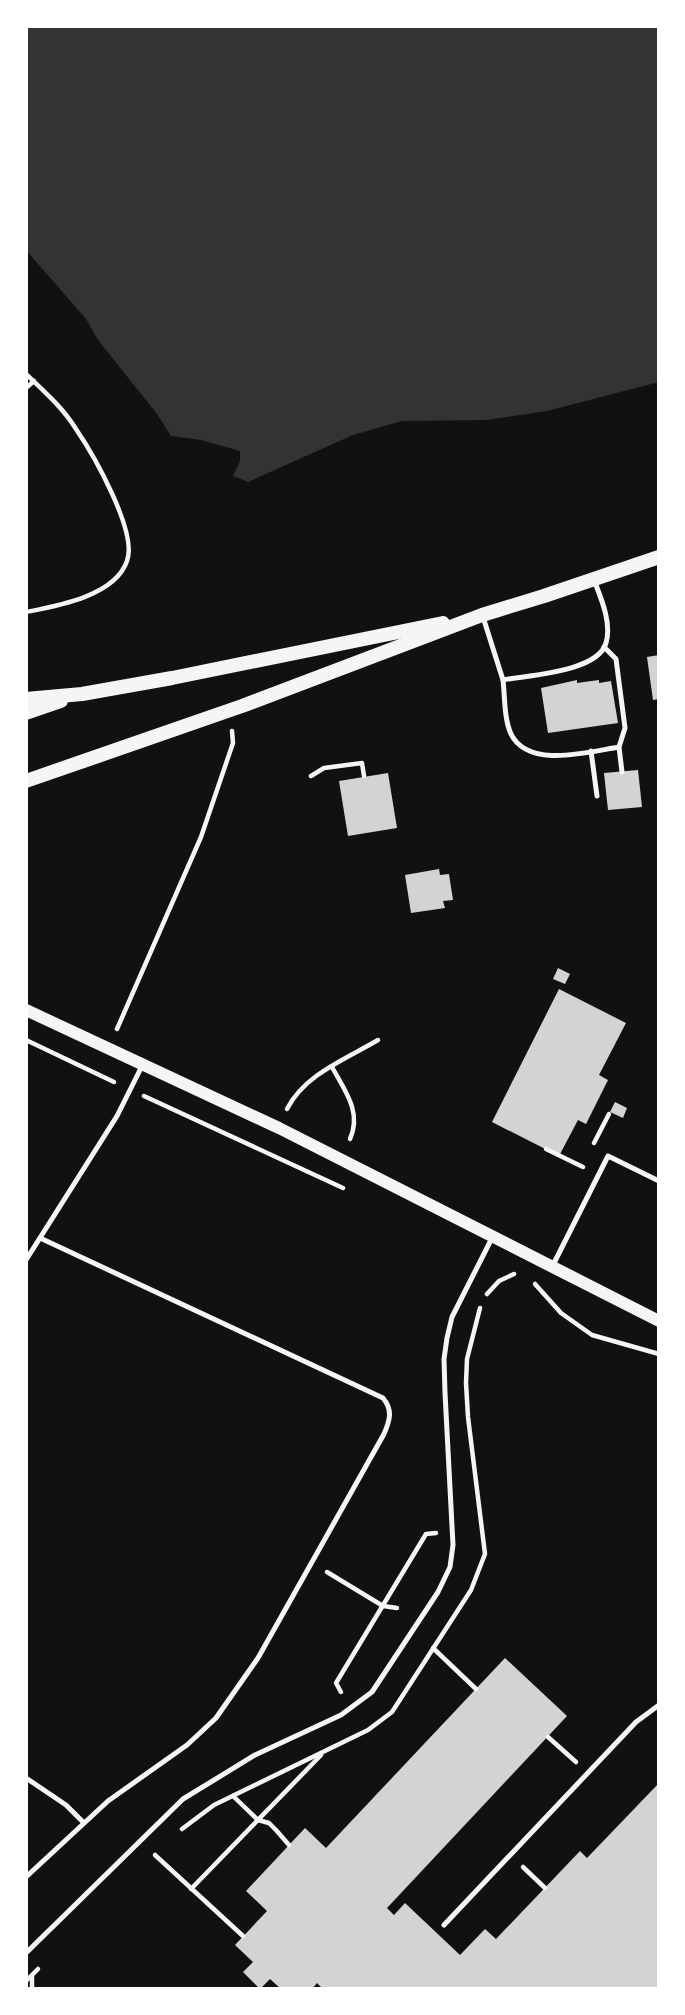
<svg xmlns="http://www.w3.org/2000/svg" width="685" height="2015" font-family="'Noto Sans',sans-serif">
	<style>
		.water { fill: #333 }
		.building { fill: #d3d3d3 }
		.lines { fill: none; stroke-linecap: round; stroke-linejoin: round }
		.path { stroke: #f5f5f5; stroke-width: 4.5 }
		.service { stroke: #f5f5f5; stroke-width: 5 }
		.tertiary { stroke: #f5f5f5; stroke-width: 12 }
		.secondary { stroke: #f5f5f5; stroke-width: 14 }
	</style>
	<rect width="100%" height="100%" fill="#111"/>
	<!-- water -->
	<path class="water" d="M26,26H659V382L547,411L486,420L402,421L353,435L248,482L233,476L240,461V451L201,440L171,436L157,414L98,340L86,319L26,250Z"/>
	<!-- building -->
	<g class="building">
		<path d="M659,655V699L653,700L647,657Z"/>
		<path d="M577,680V683L599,680V683L611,681L618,723L548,733L541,688Z"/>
		<path d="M638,770L642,807L608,810L604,773Z"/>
		<path d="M388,773L397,828L348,836L339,781Z"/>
		<path d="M439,869L440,875L449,874L453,900L443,901L445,908L411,913L405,875Z"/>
		<path d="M558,968L570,974L565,984L553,979Z"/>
		<path d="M559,989L626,1023L599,1075L608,1080L586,1124L578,1120L559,1156L492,1122Z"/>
		<path d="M615,1102L627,1108L623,1118L610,1112Z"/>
		<path d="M505,1658L567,1716L387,1908L394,1915L405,1903L460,1955L485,1929L496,1939L580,1851L587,1858L659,1783V1989H323L317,1983L312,1989H281L270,1979L260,1989L243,1972L253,1962L235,1945L267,1911L246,1891L305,1828L326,1848Z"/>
	</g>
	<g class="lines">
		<!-- path -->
		<g class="path">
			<path d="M26,374C44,391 63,408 76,429C93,454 138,532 127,561C115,596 57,606 26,612"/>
			<path d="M26,388L34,381"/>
			<path d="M311,776L324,768L362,763L364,776"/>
			<path d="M117,1029L201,837L233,743L232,731"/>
			<path d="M26,1040L114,1082"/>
			<path d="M332,1067C345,1091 362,1112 350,1139"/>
			<path d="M144,1096L343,1188"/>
			<path d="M287,1109C305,1074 346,1059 378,1040"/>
			<path d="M594,1143L609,1114"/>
			<path d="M546,1149L583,1167"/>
			<path d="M535,1284L561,1313L592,1335L659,1354"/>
			<path d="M487,1294L499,1281L514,1274"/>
			<path d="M327,1572L383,1606L397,1608"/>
			<path d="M433,1648L476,1689"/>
			<path d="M341,1692L336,1683L426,1534L436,1533"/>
			<path d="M548,1737L576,1762"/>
			<path d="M233,1796L258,1820L269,1823L276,1830L289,1845"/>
			<path d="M182,1829L214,1805L368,1730L392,1712L471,1590L485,1554L468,1417L466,1383L467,1359L480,1308"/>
			<path d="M155,1855L243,1936"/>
			<path d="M523,1867L545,1888"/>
			<path d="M191,1889L321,1755"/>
			<path d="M32,1977V1989"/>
			<path d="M26,1981L38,1969"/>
		</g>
		<!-- service -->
		<g class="service">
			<path d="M483,617L503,680C528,675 598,672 606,643C612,623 601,598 594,580"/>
			<path d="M604,647L616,659L625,728L619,747L622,772"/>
			<path d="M503,680C505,697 504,719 511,734C528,769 588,752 619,747"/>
			<path d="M591,751L597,796"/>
			<path d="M26,1260L117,1116L143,1064"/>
			<path d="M552,1267L608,1156L659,1181"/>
			<path d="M26,1778L66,1805L83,1822"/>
			<path d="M26,1877L108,1801L187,1745L216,1718L258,1658L384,1434C390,1420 393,1410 383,1398L40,1238"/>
			<path d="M444,1925L636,1722L659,1705"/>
			<path d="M26,1953L183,1799L255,1755L341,1715L372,1692L438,1592L450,1567L453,1545L445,1393L444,1359L447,1338L452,1317L493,1236"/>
		</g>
		<!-- tertiary -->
		<path class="tertiary" d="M26,1010L279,1128L659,1321"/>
		<!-- secondary -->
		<g class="secondary">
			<path d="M26,699L82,694L172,678L443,623"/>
			<path d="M26,713L61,701"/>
			<path d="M26,781L242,706L482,615L544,596L659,557"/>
		</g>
	</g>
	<!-- border -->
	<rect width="685" height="2015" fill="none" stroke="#ffffff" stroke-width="56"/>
</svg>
